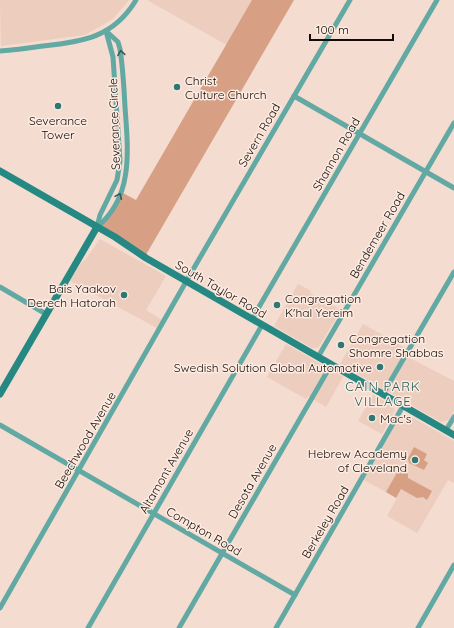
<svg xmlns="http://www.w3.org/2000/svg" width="454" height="628" font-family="Quicksand,sans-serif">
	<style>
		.built { fill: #eccdbe }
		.green { fill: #d7a084 }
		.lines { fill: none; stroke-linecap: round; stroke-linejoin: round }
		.street { stroke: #62a9a3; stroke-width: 5 }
		.secondary { stroke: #268882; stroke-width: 7 }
		.oneway { stroke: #3a5a55 }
		.poi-dot { fill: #307873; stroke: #feebe1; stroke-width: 1.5 }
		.labels { text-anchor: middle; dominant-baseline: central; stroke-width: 3; stroke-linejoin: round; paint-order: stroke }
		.poi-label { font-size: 12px; fill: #120b07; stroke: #feebe1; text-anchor: start }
		.street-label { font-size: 12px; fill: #120b07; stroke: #feebe1 }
		.neighbourhood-label { font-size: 13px; letter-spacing: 1px; fill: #255e5a; stroke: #feebe1 }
	</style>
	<rect width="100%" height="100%" fill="#f4dcd0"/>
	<!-- built -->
	<g class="built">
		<path d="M0,0H129L113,19L85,35L1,46Z"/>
		<path d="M147,0H269L239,52Z"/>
		<path d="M100,239L166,276L146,310L162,320L157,328L70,281L81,263L86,259Z"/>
		<path d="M298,284L311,291L310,293L341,310L320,345L317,348H312L274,326Z"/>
		<path d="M363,324L411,351L408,357L454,381V411L449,420L441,422L340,364Z"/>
		<path d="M286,344L343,377L326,407L308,396L306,399L267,377Z"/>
		<path d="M373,395L392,405L395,410L382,434L358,421Z"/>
		<path d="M403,415H408L454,441V483L448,480L417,533L387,516L397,498L364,480L399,418Z"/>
	</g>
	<!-- green -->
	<g class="green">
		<path d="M252,0H294L147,253L146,258L97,227L106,220L121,192L136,200Z"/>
		<path d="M414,447L427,454L424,460L428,463L424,470L409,463L408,458Z"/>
		<path d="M399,469L408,474V478L432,491L427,500L423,497L417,498L401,489L396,498L386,492Z"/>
	</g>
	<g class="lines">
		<!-- street -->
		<g class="street">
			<path d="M0,51C14,50 29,48 43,46C83,42 114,37 136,0"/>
			<path d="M294,96L454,188"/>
			<path d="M97,227C134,197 128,149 125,107C124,88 123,68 120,49L118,42L106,31"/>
			<path d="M97,227L100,215L117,180L120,161L113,57L106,31"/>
			<path d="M0,287L46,314"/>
			<path d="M252,319L437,0"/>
			<path d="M318,357L454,123"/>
			<path d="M383,394L454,272"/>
			<path d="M0,425L295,595"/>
			<path d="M446,430L454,417"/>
			<path d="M0,608L191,273L350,0"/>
			<path d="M88,628L262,325"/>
			<path d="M179,628L331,365"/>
			<path d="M276,628L403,406"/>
			<path d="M418,628L454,565"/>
		</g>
		<!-- secondary -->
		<g class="secondary">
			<path d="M0,171L115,237L146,258L454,435"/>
			<path d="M0,394L97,227"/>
		</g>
	</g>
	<!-- one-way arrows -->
	<defs><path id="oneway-chevron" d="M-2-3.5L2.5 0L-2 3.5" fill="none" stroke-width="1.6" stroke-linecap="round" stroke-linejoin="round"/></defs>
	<g class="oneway">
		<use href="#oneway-chevron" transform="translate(121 53) rotate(-99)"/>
		<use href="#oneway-chevron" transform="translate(119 196) rotate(-66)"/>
	</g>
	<!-- markers -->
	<g class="poi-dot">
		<circle cx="177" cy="87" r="4"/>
		<circle cx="58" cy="106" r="4"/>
		<circle cx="124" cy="295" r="4"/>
		<circle cx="277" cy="305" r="4"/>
		<circle cx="341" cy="345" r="4"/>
		<circle cx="380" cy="367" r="4"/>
		<circle cx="372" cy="418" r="4"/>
		<circle cx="415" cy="460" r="4"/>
	</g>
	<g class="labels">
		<!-- poi labels -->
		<g class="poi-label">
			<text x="185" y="80">Christ<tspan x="185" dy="14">Culture Church</tspan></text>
			<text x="58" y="120" text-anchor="middle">Severance<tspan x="58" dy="14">Tower</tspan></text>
			<text x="116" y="288" text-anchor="end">Bais Yaakov<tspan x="116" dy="14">Derech Hatorah</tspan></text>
			<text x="285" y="298">Congregation<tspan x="285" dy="14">K'hal Yereim</tspan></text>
			<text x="349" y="338">Congregation<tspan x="349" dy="14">Shomre Shabbas</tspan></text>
			<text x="372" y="367" text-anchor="end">Swedish Solution Global Automotive</text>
			<text x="380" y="418">Mac's</text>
			<text x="407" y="453" text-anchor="end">Hebrew Academy<tspan x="407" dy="14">of Cleveland</tspan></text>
		</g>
		<!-- street labels -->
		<g class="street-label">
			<text transform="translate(114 124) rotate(-92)">Severance Circle</text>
			<text transform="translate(259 135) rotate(-60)">Severn Road</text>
			<text transform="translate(336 154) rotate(-60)">Shannon Road</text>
			<text transform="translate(377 235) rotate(-60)">Bendemeer Road</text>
			<text transform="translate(221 289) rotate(30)">South Taylor Road</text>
			<text transform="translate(85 440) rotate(-60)">Beechwood Avenue</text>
			<text transform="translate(166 471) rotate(-60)">Altamont Avenue</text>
			<text transform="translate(252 481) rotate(-60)">Desota Avenue</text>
			<text transform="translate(325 522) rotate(-60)">Berkeley Road</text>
			<text transform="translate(204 531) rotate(30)">Compton Road</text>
		</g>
		<!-- neighbourhood labels -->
		<g class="neighbourhood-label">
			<text x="383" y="386">CAIN PARK<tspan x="383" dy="15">VILLAGE</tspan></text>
		</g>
	</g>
	<!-- scale -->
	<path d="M310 34v6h83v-6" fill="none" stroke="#120b07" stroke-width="2"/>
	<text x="316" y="34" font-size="12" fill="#120b07" stroke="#feebe1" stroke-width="3" paint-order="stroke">100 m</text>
</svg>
